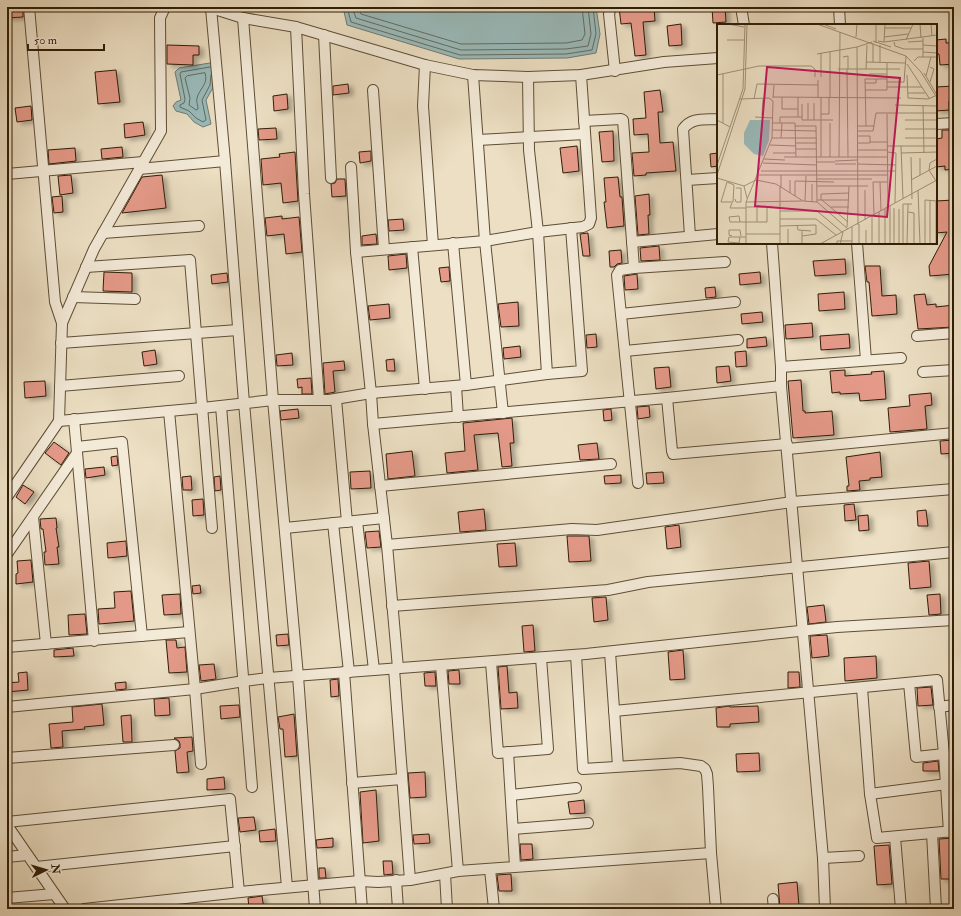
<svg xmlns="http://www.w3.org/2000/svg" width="961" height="916" font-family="'IM FELL Double Pica',serif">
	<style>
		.water { fill: #9abbbb; stroke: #6f7c73 }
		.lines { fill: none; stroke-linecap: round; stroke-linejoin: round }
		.shore { stroke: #646c61; stroke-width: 1 }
		.building { fill: #e59a89; stroke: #2f1d07; filter: url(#shadow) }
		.street-casing { stroke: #5e4e36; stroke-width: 12 }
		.street { stroke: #f3ead8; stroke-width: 10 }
		.inset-road { fill: none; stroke: #a09178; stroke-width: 1 }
		.view { fill: #c2185b; fill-opacity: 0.15; stroke: #c2185b; stroke-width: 2 }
		.inset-edge { fill: none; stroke: #2f1d07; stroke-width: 2 }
	</style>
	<defs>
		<filter id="shadow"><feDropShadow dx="4.5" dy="2.5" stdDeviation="2" flood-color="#0004"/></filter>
	</defs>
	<rect width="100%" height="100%" fill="#ecdfc3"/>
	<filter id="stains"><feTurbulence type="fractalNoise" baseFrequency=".005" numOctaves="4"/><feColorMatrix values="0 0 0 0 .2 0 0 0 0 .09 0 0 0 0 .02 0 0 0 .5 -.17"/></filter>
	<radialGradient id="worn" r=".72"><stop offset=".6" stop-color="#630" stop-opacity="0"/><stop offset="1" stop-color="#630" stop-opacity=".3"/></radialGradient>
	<!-- water -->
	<g class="water">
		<path d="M343,7H596L600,34L596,53L567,58L459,59L347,25Z"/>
		<path d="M216,62L214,86L206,100L211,124L203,127L194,122L187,114L176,111L173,106L176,102L181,100L175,72L179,68Z"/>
	</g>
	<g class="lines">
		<!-- shore -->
		<g class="shore">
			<path d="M347,7L351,22L460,55L566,54L592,50L596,34L593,7"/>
			<path d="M352,7L356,18L461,50L566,49L588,46L591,34L588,7"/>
			<path d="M358,7L361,14L461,44L566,43L582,40L585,34L582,7"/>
			<path d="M210,67L181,72L180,74L185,99L184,103L180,105V107L189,111L196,118L203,122L206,120L202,100L210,85L211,75"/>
			<path d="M205,73C209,84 199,89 197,98C196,102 198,105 198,109L196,110L189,105L190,98L185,78L187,76Z"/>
		</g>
	</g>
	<!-- building -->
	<g class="building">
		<path d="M7,7H23V17L7,18Z"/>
		<path d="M619,7H654L655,21L643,22L646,55L635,56L631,23L621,24Z"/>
		<path d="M712,7H725L726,22L713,23Z"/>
		<path d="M681,24L682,45L669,46L667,26Z"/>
		<path d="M946,39V43H952V50H954V64L940,65L939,54H936V40Z"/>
		<path d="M167,45L199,46V55H193V65L167,64Z"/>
		<path d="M116,70L120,102L98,104L95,72Z"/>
		<path d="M348,84L349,93L333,95V86Z"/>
		<path d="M954,86V101H949V110L936,111V87Z"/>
		<path d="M660,90L663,112H658L660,143L673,142L676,171L646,173V175L634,176L632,153L649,152L648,134L634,135L633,119L646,118L644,92Z"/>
		<path d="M287,94L288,109L274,111L273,96Z"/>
		<path d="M31,106L32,120L17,122L15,108Z"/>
		<path d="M143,122L145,135L125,138L124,124Z"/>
		<path d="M276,128L277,139L259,140L258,129Z"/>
		<path d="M942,130H954V169L945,170V166L936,167V139L942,138Z"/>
		<path d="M613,131L614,161L602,162L599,132Z"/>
		<path d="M577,146L579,171L563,173L560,148Z"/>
		<path d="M122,147L123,157L102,159L101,149Z"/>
		<path d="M75,148L76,161L49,164L48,150Z"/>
		<path d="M371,151V161L360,163L359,152Z"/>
		<path d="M295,152L298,201L283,203L281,183L263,185L261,159L280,157L279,154Z"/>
		<path d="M718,153V166L711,167L710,154Z"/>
		<path d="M71,175L73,193L60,195L58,176Z"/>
		<path d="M162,175L166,208L122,213L142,177Z"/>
		<path d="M618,177L620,197H622L624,226L607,228L604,202H606L604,178Z"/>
		<path d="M337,179H345L346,196L332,197L331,184L335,183Z"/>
		<path d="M649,194L650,215H648L649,234L638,235L635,196Z"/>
		<path d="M62,196L63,212L54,213L52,197Z"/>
		<path d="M954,200V274L930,276L929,266L947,232L936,233V201Z"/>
		<path d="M282,216V219L299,217L302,252L286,254L284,234L267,236L265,218Z"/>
		<path d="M403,219L404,230L389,231L388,220Z"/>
		<path d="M588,233L590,256H583L580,234Z"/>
		<path d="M376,234L377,244L362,245V236Z"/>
		<path d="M659,246L660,260L641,261L640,248Z"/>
		<path d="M621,250L622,263L617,264L614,267H610L609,251Z"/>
		<path d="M406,254L407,268L389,270L388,256Z"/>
		<path d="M845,259L846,274L815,276L813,261Z"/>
		<path d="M865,266H880L882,296L896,295L897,314L872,316L869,282H867Z"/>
		<path d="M449,267L450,281L441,282L439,268Z"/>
		<path d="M104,272L132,273V292L103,291Z"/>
		<path d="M760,272L761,283L740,285L739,274Z"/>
		<path d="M227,273L228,282L212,284L211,275Z"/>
		<path d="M637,274L638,289L625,290L624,276Z"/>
		<path d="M715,287L716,297L706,298L705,288Z"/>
		<path d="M844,292L845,309L819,311L818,294Z"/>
		<path d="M925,294L927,305L936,304V307L954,305V327L918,329L914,295Z"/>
		<path d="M518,302L519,326L501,327L498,304Z"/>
		<path d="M389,304L390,318L370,320L368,306Z"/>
		<path d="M762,312L763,322L742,324L741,314Z"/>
		<path d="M812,323L813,337L786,339L785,325Z"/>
		<path d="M596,334L597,347L587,348L586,335Z"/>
		<path d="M849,334L850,348L821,350L820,336Z"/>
		<path d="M766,337L767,346L747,348V339Z"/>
		<path d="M520,346L521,357L504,359L503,348Z"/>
		<path d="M155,350L157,364L144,366L142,352Z"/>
		<path d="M746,351L747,366L736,367L735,352Z"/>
		<path d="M292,353L293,365L277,366L276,355Z"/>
		<path d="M394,359L395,371H387L386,360Z"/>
		<path d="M344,361L345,370L333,371L335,392L325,394L323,363Z"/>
		<path d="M729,366L731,381L717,383L716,367Z"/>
		<path d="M669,367L671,387L656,389L654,368Z"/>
		<path d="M845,370V376L872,374L871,372L884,371L886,399L860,401L859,393L840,394V392L832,393L830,371Z"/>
		<path d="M311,378L312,394H302V387L298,388L297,379Z"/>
		<path d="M801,380L803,411H805V413L832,411L834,435L793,438L788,381Z"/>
		<path d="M45,381L46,396L25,398L24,382Z"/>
		<path d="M931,393L932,405L925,406L927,429L890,432L888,408L910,406L909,395Z"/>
		<path d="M649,406L650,417L638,419L637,407Z"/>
		<path d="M298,409L299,418L281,420L280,411Z"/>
		<path d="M611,409L612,420L604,421L603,410Z"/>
		<path d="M512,418L514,443H510L512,466L502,467L498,433L474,435L478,470L447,473L445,453L465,451L463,423Z"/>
		<path d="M954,440V453L941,454L940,441Z"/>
		<path d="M54,442L69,453L61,465L45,453Z"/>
		<path d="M597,443L599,459L580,460L578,445Z"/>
		<path d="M412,451L415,476L388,479L386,454Z"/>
		<path d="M880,452L882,477L870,478V480L859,481L860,490L847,491V486H849L846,457Z"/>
		<path d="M117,456L118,465L112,466L111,457Z"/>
		<path d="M104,467L105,475L86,478L85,469Z"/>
		<path d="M370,471L371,488L351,489L350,472Z"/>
		<path d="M663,472L664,483L647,484L646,473Z"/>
		<path d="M621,475V483L605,484L604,476Z"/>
		<path d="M191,476L192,490H183L182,477Z"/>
		<path d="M220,476L221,490L215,491L214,477Z"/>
		<path d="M23,485L34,492L25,504L16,497Z"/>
		<path d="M203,499L204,515L193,516L192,500Z"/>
		<path d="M854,504L856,520L845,521L844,505Z"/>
		<path d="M484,509L486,530L460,532L458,512Z"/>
		<path d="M926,510L928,526H918L917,511Z"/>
		<path d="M868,515L869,530L859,531L858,516Z"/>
		<path d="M56,518L57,528H56L59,547H57L59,564L45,565L44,552H46L43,529H41L40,519Z"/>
		<path d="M679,525L681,547L667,549L665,527Z"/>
		<path d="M379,531L381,547L367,548L365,532Z"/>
		<path d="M567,536H589L591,561L569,562Z"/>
		<path d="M126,541L127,556L108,558L107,543Z"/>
		<path d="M515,543L517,566L499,567L497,544Z"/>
		<path d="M31,560L33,582L16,584V574L18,573L17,561Z"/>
		<path d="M929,561L931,587L910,589L908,563Z"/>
		<path d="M200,585L201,593L193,594L192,586Z"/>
		<path d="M131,591L134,621L99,624L98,609L115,608L114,592Z"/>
		<path d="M180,594L181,614L164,615L162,595Z"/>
		<path d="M940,594L941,614L929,615L927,595Z"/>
		<path d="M606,597L608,620L594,622L592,598Z"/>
		<path d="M824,605L826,622L809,624L807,607Z"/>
		<path d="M85,614L87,634L69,635L68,615Z"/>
		<path d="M533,625L535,651L524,652L522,626Z"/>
		<path d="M288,634L289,645L277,646L276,635Z"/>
		<path d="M827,635L829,656L812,658L810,636Z"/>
		<path d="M166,640H176L177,648L185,647L187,672L169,673Z"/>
		<path d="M73,648L74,656L54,657V650Z"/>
		<path d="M683,650L685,679L670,680L668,652Z"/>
		<path d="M876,656L877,678L845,681L844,658Z"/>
		<path d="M214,664L216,679L201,681L199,665Z"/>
		<path d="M507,666L509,693L517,692L518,708L501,709L498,667Z"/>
		<path d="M459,670L460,684H449L448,671Z"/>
		<path d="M27,672L28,690L7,692V683L19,682L18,673Z"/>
		<path d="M435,672L436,686H425L424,673Z"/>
		<path d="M788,672H799L800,687L788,688Z"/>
		<path d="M338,679L339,696L331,697L330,680Z"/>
		<path d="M126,682V689L116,690L115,683Z"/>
		<path d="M931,687L933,705L918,706L917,688Z"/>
		<path d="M169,698L170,715L155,716L154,699Z"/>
		<path d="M102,704L104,725L84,727L85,729L62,731L63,747L51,748L49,724L73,722L72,707Z"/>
		<path d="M239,705L240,717L221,719L220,706Z"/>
		<path d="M729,706L730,707L758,706L759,722L730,724V727H717L716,708Z"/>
		<path d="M294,714L297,756L285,757L283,729H280L278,717Z"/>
		<path d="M131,715L132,742H123L121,716Z"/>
		<path d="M192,737L193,751L187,752L189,772L177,773L175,751L180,748V744L179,741L174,738Z"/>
		<path d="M759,753L760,771L737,772L736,754Z"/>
		<path d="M938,761L939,771H923V763Z"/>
		<path d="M425,772L426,797L410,798L408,773Z"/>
		<path d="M224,777L225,789L207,790V779Z"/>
		<path d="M376,790L379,841L363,843L360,792Z"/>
		<path d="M584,800L585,813L570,814L568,802Z"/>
		<path d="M254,817L256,830L240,832L238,818Z"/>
		<path d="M275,829L276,841L260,842L259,831Z"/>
		<path d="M429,834L430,843L414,844L413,835Z"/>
		<path d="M333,838V847L317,848L316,840Z"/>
		<path d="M954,838V879H941L939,839Z"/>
		<path d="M520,844H532L533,859L521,860Z"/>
		<path d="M889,845L892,884L877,885L874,846Z"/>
		<path d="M383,861H392L393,874L384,875Z"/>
		<path d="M319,868H325L326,878H319Z"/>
		<path d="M511,874L512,891H499L497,875Z"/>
		<path d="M797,882L799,906L780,908L778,884Z"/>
		<path d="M262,896L264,909H249L248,898Z"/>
	</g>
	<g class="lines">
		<!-- street casing -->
		<g class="street-casing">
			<g id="street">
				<path d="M29,7L55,302L62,323"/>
				<path d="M208,7L243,18L296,27L425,65L473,75L528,77L581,75L664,62L718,58"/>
				<path d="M611,7L609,14L615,71"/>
				<path d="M741,7L744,25"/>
				<path d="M839,7L840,25"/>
				<path d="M211,8L225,161L244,403L287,887"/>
				<path d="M243,18L273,400L298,676L315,909"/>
				<path d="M296,27L304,194L319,400"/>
				<path d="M324,35L331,178"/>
				<path d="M425,65L423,106L433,245"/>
				<path d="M473,75L485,241L503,413"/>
				<path d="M528,77L529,150L538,232L547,374"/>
				<path d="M373,90L384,249"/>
				<path d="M584,121L621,119L623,120L634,268"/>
				<path d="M936,124L954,123"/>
				<path d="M478,140L585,134"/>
				<path d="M351,167L356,252L371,393L373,424L387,545L398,668"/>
				<path d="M139,169L225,161"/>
				<path d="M7,174L143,162"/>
				<path d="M687,180L718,178"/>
				<path d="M103,233L199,226"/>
				<path d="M690,236L683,129C692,117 704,120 718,119"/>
				<path d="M632,242L718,234"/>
				<path d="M453,243L466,385"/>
				<path d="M772,243L781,367V386L823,858L825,909"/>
				<path d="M857,243L866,360"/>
				<path d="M412,247L425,389"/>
				<path d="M356,252L485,241L538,232L583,227L589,224L591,218L581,75"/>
				<path d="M86,267L190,260L212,528"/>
				<path d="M73,297L135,299"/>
				<path d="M621,314L735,302"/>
				<path d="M917,336L954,333"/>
				<path d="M61,343L238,330"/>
				<path d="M625,351L738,340"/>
				<path d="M781,367L901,358"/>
				<path d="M923,372L954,370"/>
				<path d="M60,386L179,376"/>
				<path d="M456,386L458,417"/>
				<path d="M667,398L672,451L673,454L787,444"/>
				<path d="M336,399L347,522"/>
				<path d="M221,406L252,787"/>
				<path d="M169,411L195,689L201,764"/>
				<path d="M74,419L94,641"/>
				<path d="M59,421L202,408L273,400H329L371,393L466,385L547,374L582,371L571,228"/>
				<path d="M373,424L667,398L781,386"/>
				<path d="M77,447L122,442L142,636"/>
				<path d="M788,449L954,433"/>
				<path d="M638,483L617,275L620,270L634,268L725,262"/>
				<path d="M380,486L611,464"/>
				<path d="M7,497L59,421L62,323L94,249L161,131L160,18L165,7"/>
				<path d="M33,517L46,644"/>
				<path d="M357,521L374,670"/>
				<path d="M333,523L349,672"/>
				<path d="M285,528L384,518"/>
				<path d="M387,545L572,529L597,530L792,502L954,489"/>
				<path d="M7,554L77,453"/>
				<path d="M392,606L608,590L648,582L954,552"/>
				<path d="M7,647L189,632"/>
				<path d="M610,652L618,766"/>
				<path d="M576,655L583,769L680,763L701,766L705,769L707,774L708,787L711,853L716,909"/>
				<path d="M491,662L498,753L548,749L541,658"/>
				<path d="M441,665L458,871"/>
				<path d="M394,669L410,880"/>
				<path d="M344,672L362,909"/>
				<path d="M909,683L916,757L944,754"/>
				<path d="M862,688L870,794L877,838L954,831"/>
				<path d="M7,707L195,689L244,681L268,678L586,654L837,627L954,620"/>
				<path d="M939,707L954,705"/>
				<path d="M614,711L937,680L944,754L949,832"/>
				<path d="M508,752L515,866"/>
				<path d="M7,758L174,745"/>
				<path d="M352,783L402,779"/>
				<path d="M870,794L947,784"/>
				<path d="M511,795L576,788"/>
				<path d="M7,822L230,799L239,892"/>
				<path d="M7,825L65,909"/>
				<path d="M513,829L588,823"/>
				<path d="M932,833L936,909"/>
				<path d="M895,837L901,909"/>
				<path d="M7,857L27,855"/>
				<path d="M823,858L859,856"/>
				<path d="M36,867L235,846"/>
				<path d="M490,869L494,909"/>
				<path d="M445,874L447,909"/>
				<path d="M396,880L398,909"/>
				<path d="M7,898L54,894"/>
				<path d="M773,899L774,909"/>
				<path d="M84,909L250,891L360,881L378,882L410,880L458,871L711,853"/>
			</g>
		</g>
		<!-- street -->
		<use href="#street" class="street"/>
	</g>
	<!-- overview -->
	<g transform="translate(717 24)">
		<rect width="220" height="220" fill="#ecdfc3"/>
		<path d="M33,96H53L52,116L46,132L37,130L27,120V109Z" fill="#9abbbb"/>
		<path class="inset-road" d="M11,0L27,3M100,0L189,32L204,48L220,74M106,0L119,5M203,0L204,14M214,0L215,12M168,4H194M139,13L140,0M167,13L191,10M10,16H27M189,16L196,0M156,17L174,23M161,17L167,18L168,0M167,18L220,11M177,18L178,22L187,25H206M191,18L206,17M159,19V0M163,21V38M206,21L220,22M140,23L141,201M113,28V74M206,28L220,29M100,30L140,23L155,18M126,33L131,32V45M206,33V14M197,37L201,33H220M149,38L188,39M156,38V19M190,40L212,74M213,43L217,45L213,58M121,45H183M130,45L131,133M149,45L150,21M207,49L220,71M6,50V99M152,50H170M0,51L42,42H94L98,45V53M190,51L191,74L211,75L218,72M209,52L214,33M104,53V29M170,58H187L189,32M148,59H159V55M170,63H205M148,66H170V39M191,69H208M56,73L184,74M65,73V85H81M101,73V56M56,74L57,61M104,74V133M23,75L52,74L56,77L55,114L29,178V220M37,75L40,60L101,61M91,79V96M97,79V96M85,80V96H116M178,81L220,82M206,81L207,129M104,90H112V74M170,90L171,183M45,91L46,75M38,93L56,94M81,93V73M0,96L13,103M188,96H220M56,99H78L79,133M63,99V93H85M113,99V133M78,102H99L100,178M140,102H157M149,102L148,55H170M188,105H220M56,106L99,107M140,107H156L159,89H220M55,114H100M64,114L65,99M188,114H220M153,118H170M79,119H100M140,119H153V112H140M53,121L79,122M170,122H220M184,122L186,175M79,125H100M140,126H170M170,128L179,129L178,179M56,129H79M184,129L220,128M67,133H140M122,133L123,8M140,133H170M194,133L195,175M47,135L68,136M118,137L140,136M100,138H118M46,139L100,141M118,140H139M140,140L179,141M0,141L26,65L28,0M44,147H179M0,151L28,65L30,0M42,151H170M64,151V164M203,151V134M0,154L27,162L39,156L59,160L86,177L100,178L131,205M100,155H155M194,156L220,142M219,157L212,146L213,139L220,135M10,158L17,161L16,178H4ZM163,158L164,187M27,162L30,174M100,162H151M63,163V220M201,166L203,220M73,169V156M78,172V157L117,158M18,175L19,178H24V164H19M100,176H132M104,176V170L132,169M105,176L131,198M88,177L89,152M213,177V220M29,178L85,177M95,178V160M15,179L13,184H29M173,182V220M29,183H56M40,183V198M114,183H132M168,185V220M63,187H100L125,208M162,188V220M191,188L197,189V220M157,191L156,158H170M155,193V220M63,195H99L119,211M148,196V166M23,198L22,192L12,193L13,198H50V183M142,200V220M80,201L81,206L94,207M63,202L99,201V210L85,212M130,203L132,162M135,203V220M149,206V220M29,210H63M15,212L12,211V206H23L24,212M23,213L22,219L11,218L12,213H29M71,220V205M85,220V207M103,220L220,156M120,220V217H135M123,220L126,208M177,220V184M182,220V185M186,220V180H195M190,220L191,180M208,220V176L220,177M219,220V177"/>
		<path class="view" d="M50,43L183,54L170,193L38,182Z"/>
		<rect width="220" height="220" class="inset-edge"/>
	</g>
	<!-- margin -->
	<rect width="961" height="916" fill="none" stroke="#ecdfc3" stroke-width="24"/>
	<rect x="8" y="8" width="945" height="900" fill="none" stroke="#2f1d07" stroke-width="2"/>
	<rect x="12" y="12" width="937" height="892" fill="none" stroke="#2f1d07"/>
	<!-- north arrow -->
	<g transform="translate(46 870) rotate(85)" stroke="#f3ead8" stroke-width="3" paint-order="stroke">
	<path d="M0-3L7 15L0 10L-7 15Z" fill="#2f1d07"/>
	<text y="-6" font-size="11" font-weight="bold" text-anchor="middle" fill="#2f1d07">N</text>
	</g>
	<!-- scale -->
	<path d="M28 44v6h76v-6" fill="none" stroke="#2f1d07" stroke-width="2"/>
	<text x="34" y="44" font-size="12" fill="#2f1d07" stroke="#f3ead8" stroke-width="3" paint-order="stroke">50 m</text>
	<rect width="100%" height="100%" filter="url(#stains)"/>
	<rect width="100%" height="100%" fill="url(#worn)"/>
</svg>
